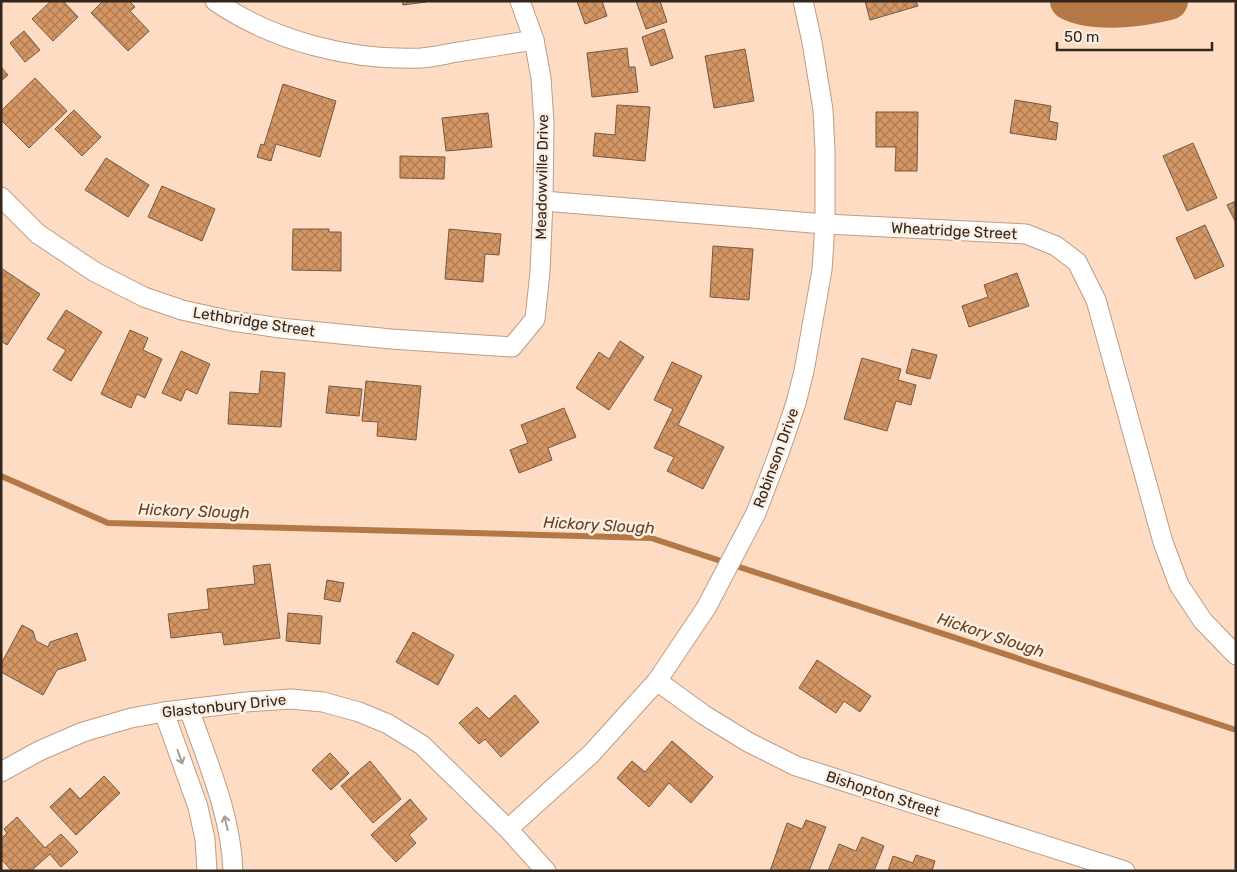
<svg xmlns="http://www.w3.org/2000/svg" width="1237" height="872" font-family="Rubik,sans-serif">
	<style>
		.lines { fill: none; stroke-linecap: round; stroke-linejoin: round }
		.stream { stroke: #b47846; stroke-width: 6 }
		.river { stroke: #b47846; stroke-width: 38 }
		.building { fill: url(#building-cross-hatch); stroke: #755942 }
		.street-casing { stroke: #bc9d85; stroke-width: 21 }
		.street { stroke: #fff; stroke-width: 19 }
		.oneway { stroke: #a29d99 }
		.labels { text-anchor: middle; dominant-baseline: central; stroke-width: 5; stroke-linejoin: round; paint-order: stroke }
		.street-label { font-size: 15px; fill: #31251c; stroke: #fbeee3 }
		.water-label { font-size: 16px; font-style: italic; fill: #693f19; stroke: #fbeee3 }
	</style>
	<defs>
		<pattern id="building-cross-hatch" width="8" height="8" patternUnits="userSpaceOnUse" patternTransform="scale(1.25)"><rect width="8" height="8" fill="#d49664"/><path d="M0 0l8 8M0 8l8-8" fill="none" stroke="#ad7a52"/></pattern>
	</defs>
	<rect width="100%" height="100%" fill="#fddcc3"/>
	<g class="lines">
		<!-- stream -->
		<path class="stream" d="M1,476L108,523L651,538L1236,730"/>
		<!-- river -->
		<path class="river" d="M1069,1C1093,14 1143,8 1169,1"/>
	</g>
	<!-- building -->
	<g class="building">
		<path d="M51,1H63L78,17L53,41L32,19Z"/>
		<path d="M103,1H129L135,7L130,11L149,31L128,51L91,13Z"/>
		<path d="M402,1H426V2L403,5Z"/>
		<path d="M577,1H602L607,16L585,24Z"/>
		<path d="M636,1H660L667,22L646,29Z"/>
		<path d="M865,1H916L918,6L870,20Z"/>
		<path d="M664,29L673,58L651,66L642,37Z"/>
		<path d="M24,31L40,50L25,62L10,43Z"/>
		<path d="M627,48L629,67H635L638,92L592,97L587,53Z"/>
		<path d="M745,49L754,101L714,108L705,56Z"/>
		<path d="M1,67L8,75L1,81Z"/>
		<path d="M35,78L67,111L29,148L1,120V111Z"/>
		<path d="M283,84L336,101L320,157L276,144L271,161L257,157L261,144L264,145Z"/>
		<path d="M1015,100L1051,106L1049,121L1058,123L1056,140L1010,133Z"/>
		<path d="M617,105L650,107L645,161L593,156L595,133L615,135Z"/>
		<path d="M74,110L101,137L82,156L55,129Z"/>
		<path d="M876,112H918L917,171H895L896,147H876Z"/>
		<path d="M488,113L492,147L446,151L442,118Z"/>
		<path d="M1193,143L1217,198L1187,211L1163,156Z"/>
		<path d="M400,156L445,157L444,179L400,178Z"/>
		<path d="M106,158L149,185L128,217L85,190Z"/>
		<path d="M162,186L215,209L202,241L148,217Z"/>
		<path d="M1236,201V223L1227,205Z"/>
		<path d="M1205,225L1224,266L1195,279L1176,238Z"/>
		<path d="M293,229H329V232H341V271L292,270Z"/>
		<path d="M449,229L501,234L499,255L485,254L483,282L445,279Z"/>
		<path d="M713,246L753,249L749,300L710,297Z"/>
		<path d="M1,268L40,294L7,345L1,341Z"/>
		<path d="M1017,273L1029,306L969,327L962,306L988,297L984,285Z"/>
		<path d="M66,310L102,332L71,381L53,370L66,350L47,339Z"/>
		<path d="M130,330L148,338L143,350L162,359L145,398L137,394L131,408L101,394Z"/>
		<path d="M620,341L644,357L609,410L576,388L599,352L609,359Z"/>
		<path d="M912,349L937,355L930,379L906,373Z"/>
		<path d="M181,351L210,364L197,394L186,389L181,401L162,393Z"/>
		<path d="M862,358L901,369L898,380L916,385L911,405L896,401L887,431L844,419Z"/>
		<path d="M672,362L702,376L678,425L724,447L703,489L667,471L674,457L654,448L673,409L654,400Z"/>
		<path d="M261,371L285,373L281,427L228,424L230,392L259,394Z"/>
		<path d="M366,381L421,386L416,440L377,436L378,422L362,421Z"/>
		<path d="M329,386L362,389L359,416L326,413Z"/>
		<path d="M564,408L576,437L548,448L552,460L519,473L510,450L528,443L521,425Z"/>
		<path d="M270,564L280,638L224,645L222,632L171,638L168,614L209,609L207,589L255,584L253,566Z"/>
		<path d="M327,580L344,583L340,602L324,599Z"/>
		<path d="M288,613L322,616L320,644L286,641Z"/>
		<path d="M22,625L33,631L36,641L48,647L50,642L77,633L86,660L57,670L43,695L1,672V664Z"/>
		<path d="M413,632L454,655L438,685L396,662Z"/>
		<path d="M817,660L871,696L860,712L844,701L836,713L799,688Z"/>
		<path d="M515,695L539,722L501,757L485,739L479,744L459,723L477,707L489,719Z"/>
		<path d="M672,741L713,777L691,803L669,783L649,807L617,778L632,761L645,772Z"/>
		<path d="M330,753L349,773L331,790L312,770Z"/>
		<path d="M370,761L401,799L373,823L341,786Z"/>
		<path d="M104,776L120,793L76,835L50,807L70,788L80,799Z"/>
		<path d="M410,799L427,819L409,835L416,843L396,862L371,835Z"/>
		<path d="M17,817L45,848L61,834L78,852L61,867L50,854L31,871H12L1,859V839L7,833L4,829Z"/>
		<path d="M806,820L826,827L809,871H770L787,823L802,829Z"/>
		<path d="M862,837L884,846L874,871H828L839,844L856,851Z"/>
		<path d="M916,855L935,861L932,871H888L893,856L913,863Z"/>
	</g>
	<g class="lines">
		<!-- street casing -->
		<g class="street-casing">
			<g id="street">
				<path d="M215,1C273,41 351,61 421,58C433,57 446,54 458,52C483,48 509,44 534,40"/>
				<path d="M1,197L38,234L95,272L144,297L182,310L232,321L280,328L391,339L512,347L535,319L540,272L543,201L544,123L541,78L534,40L520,1"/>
				<path d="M543,201L825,224L1026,234L1056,246L1077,262L1096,300L1163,542L1179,585L1203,621L1236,655"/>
				<path d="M657,681L704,715L748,742L796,766L1125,871"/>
				<path d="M189,709C207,761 231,814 233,871"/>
				<path d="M164,712L198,807L205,839L207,871"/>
				<path d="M1,772L39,751L83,732L131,718L164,712L246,702L291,699L323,702L359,712L388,724L422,745L508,829L546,871"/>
				<path d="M508,829L591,754L657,681L706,608L756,513L780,450L796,403L804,371L822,270L825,224V150L823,110L812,42L803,1"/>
			</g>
		</g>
		<!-- street -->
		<use href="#street" class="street"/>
	</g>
	<!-- one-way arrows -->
	<defs><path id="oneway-shaft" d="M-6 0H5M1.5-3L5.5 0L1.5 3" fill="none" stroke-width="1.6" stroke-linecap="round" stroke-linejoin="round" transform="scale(1.25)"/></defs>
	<g class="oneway">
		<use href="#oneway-shaft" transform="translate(180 757) rotate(70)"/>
		<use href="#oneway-shaft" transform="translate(226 823) rotate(-103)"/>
	</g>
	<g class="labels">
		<!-- street labels -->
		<g class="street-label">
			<text transform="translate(542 177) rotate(-89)">Meadowville Drive</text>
			<text transform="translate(954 231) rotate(3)">Wheatridge Street</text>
			<text transform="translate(254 322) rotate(9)">Lethbridge Street</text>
			<text transform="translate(776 458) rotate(-70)">Robinson Drive</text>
			<text transform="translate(224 706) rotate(-6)">Glastonbury Drive</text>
			<text transform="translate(883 794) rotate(18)">Bishopton Street</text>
		</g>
		<!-- water labels -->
		<g class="water-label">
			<text transform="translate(194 511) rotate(2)">Hickory Slough</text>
			<text transform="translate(599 525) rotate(3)">Hickory Slough</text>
			<text transform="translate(991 635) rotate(18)">Hickory Slough</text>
		</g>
	</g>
	<!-- border -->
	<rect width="1237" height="872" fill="none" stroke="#31251c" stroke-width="5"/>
	<!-- scale -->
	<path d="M1057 42v8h155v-8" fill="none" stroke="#31251c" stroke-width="2.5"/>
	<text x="1064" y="42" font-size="15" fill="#31251c" stroke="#fbeee3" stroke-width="4" paint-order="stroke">50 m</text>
</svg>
